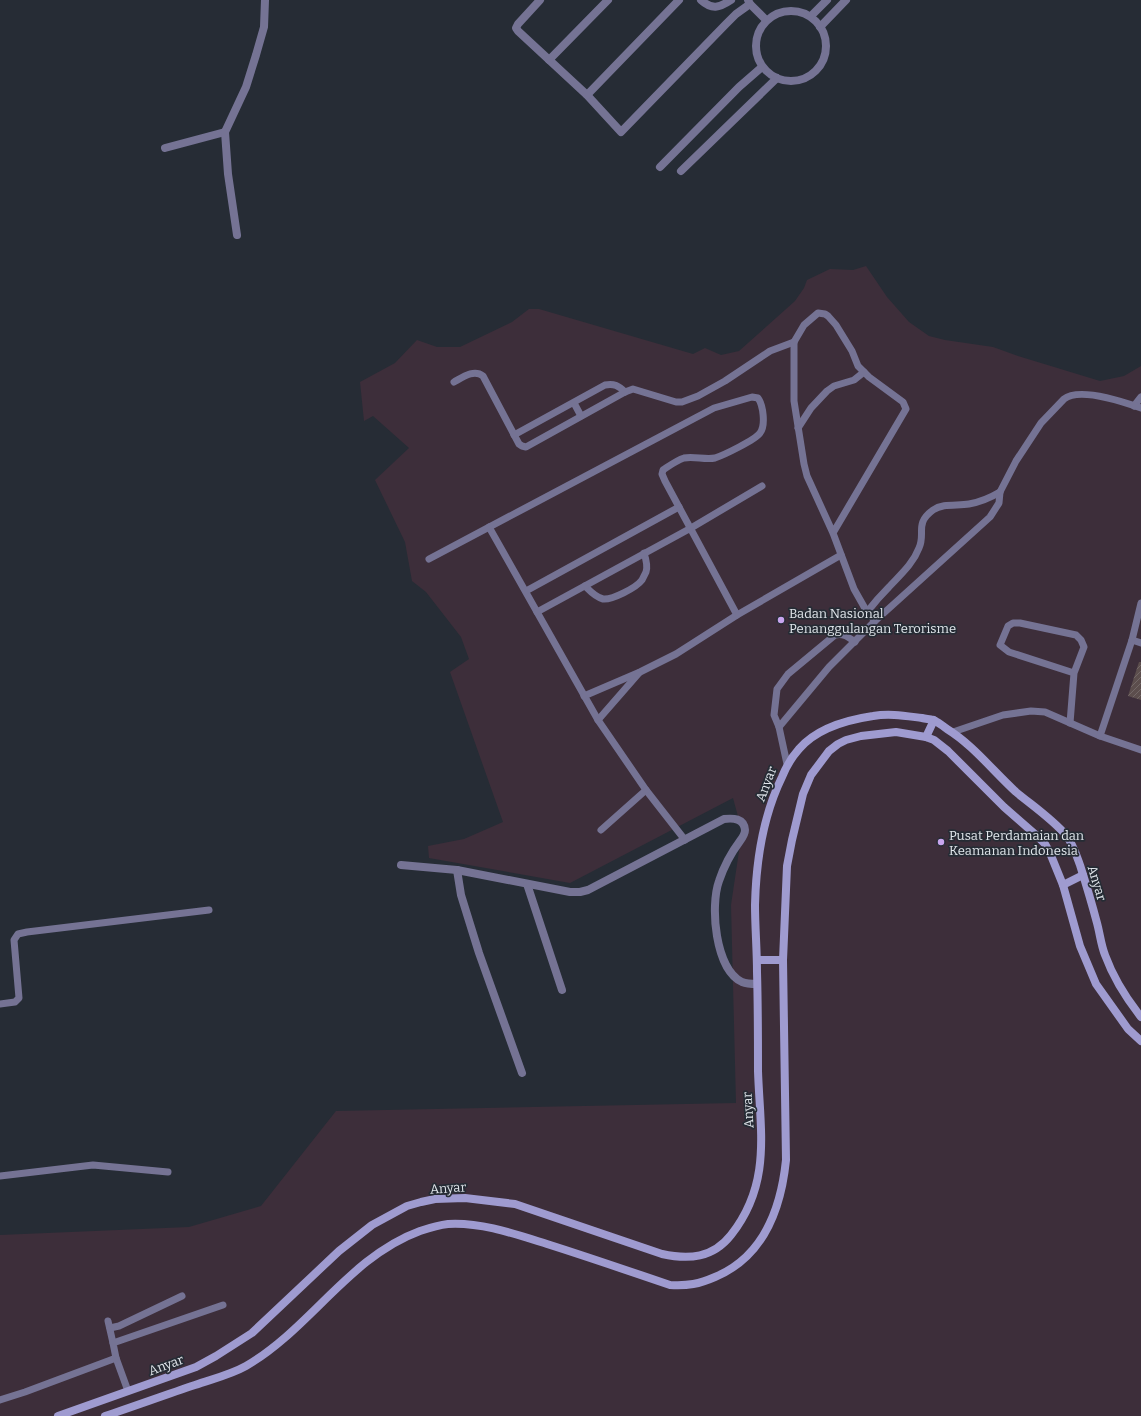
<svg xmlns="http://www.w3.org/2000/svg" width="1141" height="1416" font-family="Bitter,serif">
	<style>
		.education { fill: #3d2e3a }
		.building { fill: url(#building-hatch) }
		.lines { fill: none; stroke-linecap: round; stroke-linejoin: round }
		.lane { stroke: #757394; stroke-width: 7 }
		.street { stroke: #757394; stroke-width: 8 }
		.secondary { stroke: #9f9bd0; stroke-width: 8 }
		.poi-dot { fill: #c8a5ee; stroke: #262c35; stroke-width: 1.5 }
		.labels { text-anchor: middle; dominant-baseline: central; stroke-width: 3.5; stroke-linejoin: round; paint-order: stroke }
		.poi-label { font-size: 13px; fill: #e1e6eb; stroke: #262c35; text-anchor: start }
		.street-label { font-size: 13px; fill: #e1e6eb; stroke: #262c35 }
	</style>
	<defs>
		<pattern id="building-hatch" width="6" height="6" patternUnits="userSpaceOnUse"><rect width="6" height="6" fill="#5c4e4d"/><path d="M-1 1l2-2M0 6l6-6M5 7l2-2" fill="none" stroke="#736867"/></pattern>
	</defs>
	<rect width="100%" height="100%" fill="#262c35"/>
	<!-- education -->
	<path class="education" d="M866,266L887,297L909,322L929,336L945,340L993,347L1018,356L1100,381L1124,376L1141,366V1416H0V1235L189,1227L261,1206L336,1111L736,1103L731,905L742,831L733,798L570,883L429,858L428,846L464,839L503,822L450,672L469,659L461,637L426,592L412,581L405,542L375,480L409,448L373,416L364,421L360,382L395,363L417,340L437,347H460L512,322L529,309H539L693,354L705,348L721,355L739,351L795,301L804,288L807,280L830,269L853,270Z"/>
	<!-- building -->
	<path class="building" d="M1139,662H1141V700L1128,696Z"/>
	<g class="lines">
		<!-- lane -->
		<g class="lane">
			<path d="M454,382C463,377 474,369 483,376L519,444L522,446L526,447L625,392L633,389L676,402H682L698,396L725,381L770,351L794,342"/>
			<path d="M574,403L581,416"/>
			<path d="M1134,406L1141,397"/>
			<path d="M798,428L811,408L827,391L834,386L854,380L864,372"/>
			<path d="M514,435L605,385C614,383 619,386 625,392"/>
			<path d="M489,527L598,720L646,790L685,840"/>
			<path d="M833,533L906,409L903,402L869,377L858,366L852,351L836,325L828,316L825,314L818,313L804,325L794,342V401L804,464L807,476L833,533L854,589L867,612L875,621"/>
			<path d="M429,559L714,408L752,397L758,398C763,405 766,425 760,433C755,440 724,455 715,458C705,460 694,456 684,458C677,460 669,466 663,470L662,474L665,481L737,615"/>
			<path d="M585,586C590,591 595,597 603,599C612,600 636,588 642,580C643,578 645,574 646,572C648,566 646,559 644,553"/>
			<path d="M526,591L679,507"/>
			<path d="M537,612L691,528L762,486"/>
			<path d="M867,612C874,603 881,595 889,587C900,575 913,564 919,548C926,533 914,524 933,510C943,503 957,506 969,504C980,502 990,498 1000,492"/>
			<path d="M1132,640L1141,643"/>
			<path d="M584,696L640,672L676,654L737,615L841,555"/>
			<path d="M598,720L639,673"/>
			<path d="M1070,723L1074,673L1084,647L1081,640L1076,635L1020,623H1013L1008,626L1000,645L1009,652L1074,673"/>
			<path d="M779,727L774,715L777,689L788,674L835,635C844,633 848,637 855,642"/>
			<path d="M953,732L1003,715L1031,711L1045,712L1100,736L1141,750"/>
			<path d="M1100,736L1132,640L1141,603"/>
			<path d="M787,764L779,727L829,667L875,621L990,517L999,503L1000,492L1016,461L1041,423L1064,399C1079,387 1124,402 1141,408"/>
			<path d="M601,830L646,790"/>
			<path d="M0,1004L15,1002L19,998L14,940L18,934L27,932L209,910"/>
			<path d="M0,1176L93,1165L168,1172"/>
			<path d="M108,1321L113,1343"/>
			<path d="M110,1328L119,1326L182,1296"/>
			<path d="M128,1391L116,1358L113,1343L223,1305"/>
			<path d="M0,1400L25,1392L116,1358"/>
		</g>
		<!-- street -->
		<g class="street">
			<path d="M540,0L518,24L516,28L518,31L587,95L621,132L726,24L736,14L750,4"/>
			<path d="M701,0C712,10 719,8 731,0"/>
			<path d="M748,0L750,4L766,20"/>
			<circle cx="791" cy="46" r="35"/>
			<path d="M811,16L827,0"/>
			<path d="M820,27L846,0"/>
			<path d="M549,60L608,0"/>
			<path d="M587,95L679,0"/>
			<path d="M165,148L225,132"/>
			<path d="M660,167L739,87L762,67"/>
			<path d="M681,171L777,78"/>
			<path d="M237,235L228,174L225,132L246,87L256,55L264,27L265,0"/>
			<path d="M401,865L457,870L570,892H580L588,890L724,819C733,818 744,818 745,830C745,834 743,837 740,841C731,853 724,866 719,881C710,906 715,969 742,982C747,984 753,984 757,984"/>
			<path d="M457,870L461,895L479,953L522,1073"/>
			<path d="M527,884L562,990"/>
		</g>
		<!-- secondary -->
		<g class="secondary">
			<path d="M926,737L934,720"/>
			<path d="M1063,885L1083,875"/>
			<path d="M757,960H783"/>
			<path d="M58,1416L196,1367L216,1356L252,1333L339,1251L372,1225L407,1206L421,1202L435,1199L465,1198L515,1204L662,1254C689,1260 713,1258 731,1235C772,1183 760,1131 758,1071C758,1038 758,1005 757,972C757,950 755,927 755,905C756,862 763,816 782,777C786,767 791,758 799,749C817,728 846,720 873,716C890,713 906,716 922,718C926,719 930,719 933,720C938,722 943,726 947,729C973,745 993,771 1016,792C1033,806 1051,818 1066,835C1073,844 1076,854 1080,865C1086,884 1092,904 1097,923C1100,934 1101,945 1105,955C1113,977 1126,998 1141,1017"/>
			<path d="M105,1416C135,1406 165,1395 195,1385C212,1379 230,1375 246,1366C310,1329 349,1257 420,1231C429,1228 439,1225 448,1224C481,1222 515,1234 547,1244C588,1257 629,1271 670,1285C688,1286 699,1284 715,1277C763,1257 781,1209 786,1160L783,960L787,866L792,840L803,794L811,775L829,751L838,744L846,740L861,736L896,732L926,737L934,740L948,751L1004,807L1036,835L1045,844L1050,853L1063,885L1080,946L1096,984L1128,1029L1141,1041"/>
		</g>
	</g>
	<!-- markers -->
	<g class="poi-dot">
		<circle cx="781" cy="620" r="4"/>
		<circle cx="941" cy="842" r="4"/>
	</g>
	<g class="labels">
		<!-- poi labels -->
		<g class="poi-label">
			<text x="789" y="613">Badan Nasional<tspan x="789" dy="15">Penanggulangan Terorisme</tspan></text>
			<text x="949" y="835">Pusat Perdamaian dan<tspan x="949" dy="15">Keamanan Indonesia</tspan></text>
		</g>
		<!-- street labels -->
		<g class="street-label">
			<text transform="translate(766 784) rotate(-69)">Anyar</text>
			<text transform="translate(1097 883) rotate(73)">Anyar</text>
			<text transform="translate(748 1110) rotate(-93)">Anyar</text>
			<text transform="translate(448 1188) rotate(-4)">Anyar</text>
			<text transform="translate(166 1365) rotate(-20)">Anyar</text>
		</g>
	</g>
</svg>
